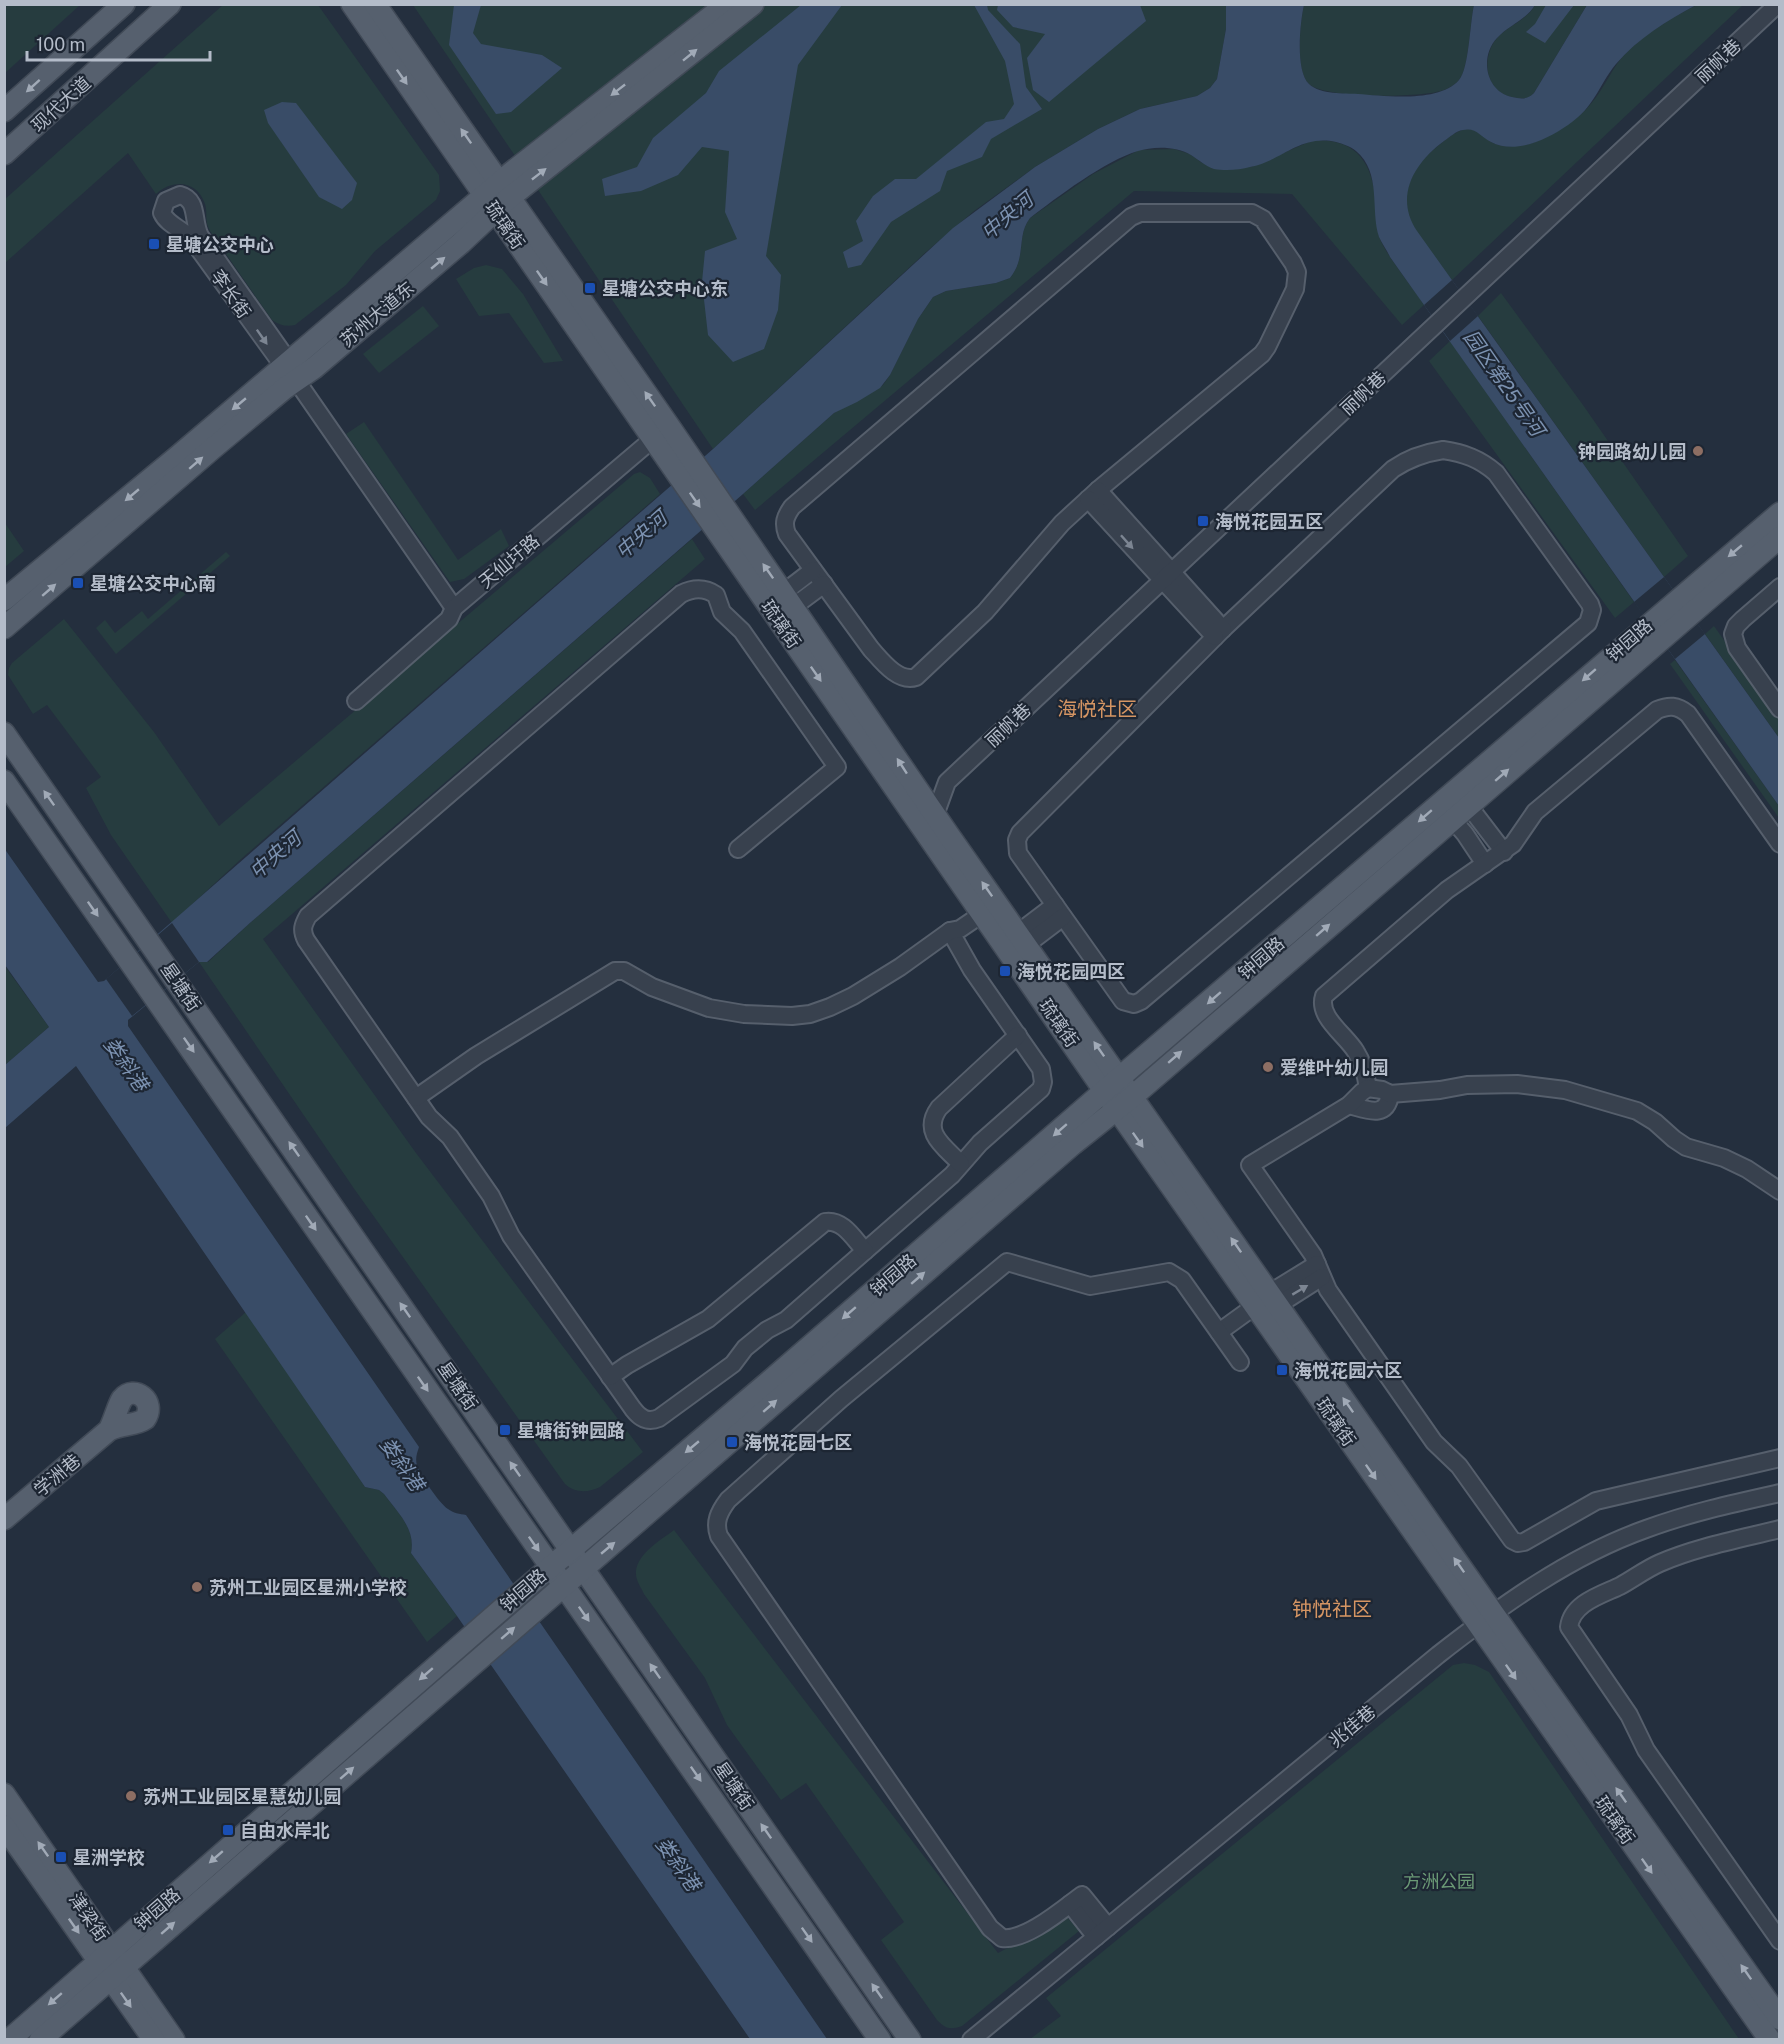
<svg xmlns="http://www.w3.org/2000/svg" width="1784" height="2044" font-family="'Public Sans','Noto Sans SC',sans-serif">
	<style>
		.green { fill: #263c3f }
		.water { fill: #394c67 }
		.pier { fill: #242f3e }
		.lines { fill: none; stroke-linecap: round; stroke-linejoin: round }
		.minor-casing { stroke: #565f6c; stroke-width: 20 }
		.major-casing { stroke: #414a57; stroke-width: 24 }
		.minor { stroke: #38414e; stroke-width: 16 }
		.major { stroke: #56606e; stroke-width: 21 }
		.oneway { fill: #a1aab7 }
		.oneway2 { fill: #7c8592 }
		.transit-dot { fill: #1a4fb4; stroke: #1d2633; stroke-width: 2 }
		.education-dot { fill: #8d6e63; stroke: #1d2633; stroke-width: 2 }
		.labels { text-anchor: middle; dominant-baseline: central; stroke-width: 4.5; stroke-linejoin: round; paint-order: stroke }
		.street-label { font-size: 18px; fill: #b4bcc9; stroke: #1d2633 }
		.poi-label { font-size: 18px; font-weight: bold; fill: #b4bcc9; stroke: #1d2633; text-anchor: start }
		.park-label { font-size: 18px; fill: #6b9a76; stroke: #1d2633 }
		.water-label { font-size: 20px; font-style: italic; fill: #7c92b1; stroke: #1d2633 }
		.neighbourhood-label { font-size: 20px; fill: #d59563; stroke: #1d2633 }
	</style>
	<rect width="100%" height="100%" fill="#242f3e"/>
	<!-- green -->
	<g class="green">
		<path d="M5,4H80V5L5,73Z"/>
		<path d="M224,4L318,5L439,175L440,191L436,200L375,251L346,285L295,325C286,327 279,325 272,320L210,231C204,220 208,214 205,204C197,180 172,179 156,194L128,153L5,263L4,200Z"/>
		<path d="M1226,4V29L1217,79L1210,88L1197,96L1140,109L1098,129L1035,167L974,211L926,252L713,449L413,5Z"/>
		<path d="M1304,5H1474C1470,22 1469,69 1459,80C1456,84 1449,88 1444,90C1423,98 1325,99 1309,84C1295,71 1300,22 1304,5Z"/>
		<path d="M1535,5H1587L1534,93C1528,100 1521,99 1512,97C1487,92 1481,62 1494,42C1504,26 1526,22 1535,5Z"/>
		<path d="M1696,5H1743L1452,280C1441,265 1413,231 1408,215C1401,191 1415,165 1433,150C1442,143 1455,130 1467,129C1477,129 1483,137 1491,142C1509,151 1536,144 1552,134C1569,125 1586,112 1597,96C1607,82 1613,67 1625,54C1645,33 1671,19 1696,5Z"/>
		<path d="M1311,141C1355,137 1372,161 1376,202C1378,214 1375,227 1380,239C1388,258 1412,286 1424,305L1402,325L1292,194L1134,191L755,510L743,494L834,413L883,385L890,375L918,319L933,297L946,291L996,283L1010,278C1027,257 1016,236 1030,218L1093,174L1139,150L1174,149L1190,154L1202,163L1251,167Z"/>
		<path d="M486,265L502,269L523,294L563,361L544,363L509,313L479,316L456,279L474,268Z"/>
		<path d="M1501,293L1583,405L1688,556L1664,577L1478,316Z"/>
		<path d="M423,306L439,326L379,373L363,354Z"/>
		<path d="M1450,341L1634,602L1615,618L1429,361Z"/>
		<path d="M364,422L458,560L501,529L509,546L464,579L450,582L346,434Z"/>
		<path d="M640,472L650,478L660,494L241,859L172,923L111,835L86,788L101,777L47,705L33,714L8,675L9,668L12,663L64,619L154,732L219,826L634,474Z"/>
		<path d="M5,523L24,551L5,567H4Z"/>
		<path d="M692,539L705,559L263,939L416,1153L643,1452L600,1487C588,1493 575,1493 565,1484L355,1190L199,962H208L251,922Z"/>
		<path d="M226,552L230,556L116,654L96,628L105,620L115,633L142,611L148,619Z"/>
		<path d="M1714,626L1779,718V738L1705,634Z"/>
		<path d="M1675,660L1779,806V818L1670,664Z"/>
		<path d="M4,965L49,1027L5,1065H4Z"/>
		<path d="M246,1312L365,1487L379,1490L384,1494C398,1513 416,1529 411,1553L457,1616L427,1642L215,1339Z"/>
		<path d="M674,1530L998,1953L1050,1926L1066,1916L1079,1931L962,2026C950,2030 946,2029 937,2020L881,1940L904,1922L806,1783L781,1800L727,1725L705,1678L644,1594C641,1587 635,1580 636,1571C638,1553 661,1540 674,1530Z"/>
		<path d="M1464,1663L1475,1665L1489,1672L1739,2039H1030L1061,2016L1046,1998L1453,1665Z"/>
	</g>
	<!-- water -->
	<g class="water">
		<path d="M454,5H481L473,33L481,44L542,55L562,68L511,112L496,114L449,45Z"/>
		<path d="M801,5H842L798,65L766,256L781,275L778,310L764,349L733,362L708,335L702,282L705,251L737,239L725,212L729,151L702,147L678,175L641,191L605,196L602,179L637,167L653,138L706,93L719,71Z"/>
		<path d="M974,5H987L988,10L1020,44L1026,87L1042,109L991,139L982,157L947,171L940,191L891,222L861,265L848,268L843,252L863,241L856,221L873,196L895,179H916L986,122L1004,119L1014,104L1005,61Z"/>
		<path d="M998,5H1140L1146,21L1049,102L1033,90L1027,58L1045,34L1013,27L997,10Z"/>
		<path d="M1226,5H1304C1300,22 1295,71 1309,84C1321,95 1344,93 1358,94C1385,96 1439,103 1459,80C1469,69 1470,22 1474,5H1535C1526,20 1509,25 1497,38C1479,57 1486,92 1512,97C1521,99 1527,100 1534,93L1587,5H1696C1667,21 1638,38 1616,64C1598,86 1595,107 1568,125C1548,139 1516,155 1491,142C1481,137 1476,127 1463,130C1456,131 1450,137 1444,141C1414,163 1394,197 1417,231L1779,738V806L1390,257C1387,250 1382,244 1379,237C1370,209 1382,173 1356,151C1350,146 1343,144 1336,142C1300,134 1282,161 1250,167C1240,170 1225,171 1214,169C1205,166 1199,160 1191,155C1177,146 1153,146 1138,151C1106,160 1056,198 1030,218C1016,236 1027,257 1010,278L996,283L946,291L933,297L918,319L890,375L880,388L857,402L834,413L743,494L251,922L207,962H199L128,1020V1026L419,1447C417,1453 415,1459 417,1465C420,1475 439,1503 448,1509C453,1513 460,1514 466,1515L827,2039H750L457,1616L411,1553C416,1529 398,1513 384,1494L379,1490L365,1487L76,1066L5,1128V1065L49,1027L5,965L4,848L98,982L104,981L713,449L953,228L1035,167L1098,129L1140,109L1197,96L1210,88L1217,79L1226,29Z"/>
		<path d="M1546,5H1574L1545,43L1526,32L1535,24Z"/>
		<path d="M282,102L296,103L357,183L352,200L342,209L319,197L268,123L264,110Z"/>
	</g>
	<!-- pier -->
	<g class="pier">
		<path d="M1452,280L1478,316L1450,341L1424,305Z"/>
		<path d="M1664,577L1705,634L1675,659L1634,602Z"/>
		<path d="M172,923L199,962L132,1016L106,979Z"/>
	</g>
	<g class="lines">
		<!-- minor casing -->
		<g class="minor-casing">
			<g id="minor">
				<path d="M1140,213H1252L1263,219L1293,263L1297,272L1295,289L1267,347L1262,354L1098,490L1062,523L985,612L916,677C898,683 881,660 871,649L787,534C783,523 785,517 792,507L1131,217Z"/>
				<path d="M284,367L193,241C184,229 168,226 162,213L166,201L180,195C199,200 192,221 200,236L289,362"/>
				<path d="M296,380L454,608"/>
				<path d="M1443,450C1464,453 1480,459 1496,473L1590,604L1592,610L1588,623L1141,1001L1134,1004L1123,1001L1018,853L1017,840L1020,833L1223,629L1393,469C1409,458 1424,453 1443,450Z"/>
				<path d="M1098,490L1223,629"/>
				<path d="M1088,499L1215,637"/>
				<path d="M1780,587L1743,619L1736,626L1733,634L1737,648L1780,709"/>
				<path d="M783,593L813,570"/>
				<path d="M793,607L824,584"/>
				<path d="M356,701L449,619L454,608L661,432"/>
				<path d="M1468,805L1504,852"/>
				<path d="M1452,819L1465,834L1485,864"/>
				<path d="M929,820L935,815L947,782L1778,4"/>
				<path d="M738,849L837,767L742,631L722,612L716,595C704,587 693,588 681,594L308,916C303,925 301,930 306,940L429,1117L450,1137L491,1196L511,1236L633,1409C640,1418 647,1423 659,1418L733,1364L745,1348L767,1330L786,1320L952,1175L980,1143L1041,1089L1043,1082L1041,1069L972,970L950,931"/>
				<path d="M1018,933L1055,905"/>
				<path d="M1026,945L1063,917"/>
				<path d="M1368,1088C1366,1075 1363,1063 1356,1052C1346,1035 1317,1017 1324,996L1447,890L1513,844L1535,812L1657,710C1669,705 1677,705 1688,714L1780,844"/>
				<path d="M416,1098L476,1056L615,971H624L652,987L709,1008L744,1014L792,1016L810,1014L830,1007L853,996L900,967L950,931L960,929L982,914"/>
				<path d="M1349,1105C1365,1109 1387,1120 1390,1094"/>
				<path d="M961,1164C945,1147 921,1133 939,1108L1018,1035"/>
				<path d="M1780,1191L1747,1169L1724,1158L1686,1147L1674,1139L1655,1122L1637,1111L1565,1090L1517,1084L1467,1085L1440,1090L1390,1094L1382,1090L1368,1088L1362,1092L1349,1105L1250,1165L1313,1255L1328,1290L1434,1442L1459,1466L1512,1540L1518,1543L1524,1542L1596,1501L1780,1458"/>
				<path d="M1270,1293L1317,1264"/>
				<path d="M1278,1305L1322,1277"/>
				<path d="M1219,1332L1255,1306"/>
				<path d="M610,1377L627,1365L708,1319L825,1222C843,1219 854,1239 865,1251"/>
				<path d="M1780,1529C1740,1539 1697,1547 1660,1563C1646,1569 1633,1579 1620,1586C1601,1595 1572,1603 1569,1627L1629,1715L1646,1750L1780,1941"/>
				<path d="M1070,1904L1096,1937"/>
				<path d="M1108,1927L1082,1895C1063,1909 1026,1941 1002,1938L990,1928L719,1536C714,1522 719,1512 728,1500L841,1399L1007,1262L1090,1286L1169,1272L1182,1280L1240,1362"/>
				<path d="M971,2040L1438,1655C1502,1605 1570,1556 1646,1529C1689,1513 1735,1503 1780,1493"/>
			</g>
		</g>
		<!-- major casing -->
		<g class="major-casing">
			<g id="major">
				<path d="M352,4L1126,1122L1770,2040"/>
				<path d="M375,4L669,426L948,834L1493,1613L1780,2019"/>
				<path d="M4,111L124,4"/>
				<path d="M4,154L170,4"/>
				<path d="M4,600L177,457L512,172L727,4"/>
				<path d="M4,628L212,449L285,388L314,368L461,243L509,198L753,4"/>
				<path d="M4,733L910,2040"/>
				<path d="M4,781L880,2040"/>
				<path d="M4,1519L109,1430C123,1423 135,1426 145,1419C157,1401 134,1384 122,1399C118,1405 114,1421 109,1430"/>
				<path d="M4,1794L174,2040"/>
				<path d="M4,1826L154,2040"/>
				<path d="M9,2040L534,1581L771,1380L1132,1067L1780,513"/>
				<path d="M40,2040L1073,1144L1132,1097L1780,537"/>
			</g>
		</g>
		<!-- minor -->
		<use href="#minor" class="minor"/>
		<!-- major -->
		<use href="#major" class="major"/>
	</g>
	<!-- one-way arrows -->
	<defs><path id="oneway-solid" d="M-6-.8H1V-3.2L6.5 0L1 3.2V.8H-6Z" transform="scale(1.5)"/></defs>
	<g class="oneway">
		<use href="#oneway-solid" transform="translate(690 55) rotate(-39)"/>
		<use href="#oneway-solid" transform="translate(402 77) rotate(55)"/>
		<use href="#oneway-solid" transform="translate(33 86) rotate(138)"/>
		<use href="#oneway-solid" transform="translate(618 90) rotate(142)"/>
		<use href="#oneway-solid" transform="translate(466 136) rotate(-125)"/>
		<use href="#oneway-solid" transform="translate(539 174) rotate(-38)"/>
		<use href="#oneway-solid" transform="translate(438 263) rotate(-40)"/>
		<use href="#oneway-solid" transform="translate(542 278) rotate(55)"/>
		<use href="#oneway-solid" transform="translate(650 399) rotate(-125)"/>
		<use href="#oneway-solid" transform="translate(239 404) rotate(140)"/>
		<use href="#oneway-solid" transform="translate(196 463) rotate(-41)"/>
		<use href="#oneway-solid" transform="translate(132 495) rotate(140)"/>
		<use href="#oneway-solid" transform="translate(695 500) rotate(55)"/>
		<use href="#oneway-solid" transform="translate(1735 551) rotate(140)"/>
		<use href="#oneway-solid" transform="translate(768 571) rotate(-125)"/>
		<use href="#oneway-solid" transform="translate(49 590) rotate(-41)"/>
		<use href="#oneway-solid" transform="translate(816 674) rotate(55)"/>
		<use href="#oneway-solid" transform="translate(1589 675) rotate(139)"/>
		<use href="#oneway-solid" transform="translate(902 766) rotate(-123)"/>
		<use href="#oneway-solid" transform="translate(1502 775) rotate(-41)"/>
		<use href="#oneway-solid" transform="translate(49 798) rotate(-125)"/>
		<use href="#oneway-solid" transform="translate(1425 816) rotate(139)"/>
		<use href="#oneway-solid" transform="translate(987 889) rotate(-125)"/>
		<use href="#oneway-solid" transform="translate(93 909) rotate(55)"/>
		<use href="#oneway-solid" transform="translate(1323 930) rotate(-41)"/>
		<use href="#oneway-solid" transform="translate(1214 998) rotate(139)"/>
		<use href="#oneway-solid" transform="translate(189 1045) rotate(55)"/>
		<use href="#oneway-solid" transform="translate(1099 1049) rotate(-125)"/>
		<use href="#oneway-solid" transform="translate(1175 1057) rotate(-41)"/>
		<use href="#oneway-solid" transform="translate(1060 1130) rotate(139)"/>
		<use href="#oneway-solid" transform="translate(1138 1140) rotate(55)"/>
		<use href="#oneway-solid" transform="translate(294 1149) rotate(-125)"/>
		<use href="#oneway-solid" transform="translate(311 1223) rotate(55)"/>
		<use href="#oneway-solid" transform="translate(1236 1245) rotate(-125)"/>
		<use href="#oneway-solid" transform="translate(918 1278) rotate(-41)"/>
		<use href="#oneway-solid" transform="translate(405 1310) rotate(-125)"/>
		<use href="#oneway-solid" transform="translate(849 1313) rotate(139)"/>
		<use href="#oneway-solid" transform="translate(423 1384) rotate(55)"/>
		<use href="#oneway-solid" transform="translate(1348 1405) rotate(-125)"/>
		<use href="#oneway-solid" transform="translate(770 1406) rotate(-41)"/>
		<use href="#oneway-solid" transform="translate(692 1447) rotate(140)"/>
		<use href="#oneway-solid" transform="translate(515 1469) rotate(-125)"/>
		<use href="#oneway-solid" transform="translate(1371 1472) rotate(55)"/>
		<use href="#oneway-solid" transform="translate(534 1544) rotate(55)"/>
		<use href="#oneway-solid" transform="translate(608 1548) rotate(-40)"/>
		<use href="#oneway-solid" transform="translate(1459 1565) rotate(-125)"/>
		<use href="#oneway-solid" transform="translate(584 1614) rotate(55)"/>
		<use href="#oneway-solid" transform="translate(508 1633) rotate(-41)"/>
		<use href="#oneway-solid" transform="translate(655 1671) rotate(-125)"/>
		<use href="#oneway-solid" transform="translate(1511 1672) rotate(55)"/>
		<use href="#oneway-solid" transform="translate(426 1674) rotate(139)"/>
		<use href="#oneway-solid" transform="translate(347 1773) rotate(-41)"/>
		<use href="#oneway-solid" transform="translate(696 1774) rotate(55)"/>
		<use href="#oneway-solid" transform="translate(1621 1795) rotate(-125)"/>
		<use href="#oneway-solid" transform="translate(766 1831) rotate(-125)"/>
		<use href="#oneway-solid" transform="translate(43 1849) rotate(-125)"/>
		<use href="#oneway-solid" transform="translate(216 1857) rotate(139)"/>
		<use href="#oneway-solid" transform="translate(1647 1866) rotate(55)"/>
		<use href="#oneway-solid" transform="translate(74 1926) rotate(55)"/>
		<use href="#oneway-solid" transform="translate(168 1928) rotate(-41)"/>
		<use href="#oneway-solid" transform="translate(807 1935) rotate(55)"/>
		<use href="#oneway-solid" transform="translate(1746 1972) rotate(-125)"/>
		<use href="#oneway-solid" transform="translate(877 1991) rotate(-125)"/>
		<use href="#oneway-solid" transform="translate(55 1999) rotate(139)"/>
		<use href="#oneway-solid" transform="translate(126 2000) rotate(55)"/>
	</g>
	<g class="oneway2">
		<use href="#oneway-solid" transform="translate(262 337) rotate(55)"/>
		<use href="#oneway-solid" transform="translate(1127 542) rotate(48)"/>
		<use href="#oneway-solid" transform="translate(1300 1290) rotate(-31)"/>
	</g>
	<!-- markers -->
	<g class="transit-dot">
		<rect x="148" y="238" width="12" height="12" rx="3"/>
		<rect x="584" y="282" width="12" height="12" rx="3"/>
		<rect x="1197" y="515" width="12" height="12" rx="3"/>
		<rect x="72" y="577" width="12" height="12" rx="3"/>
		<rect x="999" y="965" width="12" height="12" rx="3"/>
		<rect x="1276" y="1364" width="12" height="12" rx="3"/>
		<rect x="499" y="1424" width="12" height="12" rx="3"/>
		<rect x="726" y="1436" width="12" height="12" rx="3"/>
		<rect x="222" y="1824" width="12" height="12" rx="3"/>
		<rect x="55" y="1851" width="12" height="12" rx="3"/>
	</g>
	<g class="education-dot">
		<circle cx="1698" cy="451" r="6"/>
		<circle cx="1268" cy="1067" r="6"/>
		<circle cx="197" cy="1587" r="6"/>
		<circle cx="131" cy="1796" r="6"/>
	</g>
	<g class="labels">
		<!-- street labels -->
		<g class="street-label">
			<text transform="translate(1718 61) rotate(-43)">丽帆巷</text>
			<text transform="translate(61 104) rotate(-42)">现代大道</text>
			<text transform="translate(505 225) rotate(55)">琉璃街</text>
			<text transform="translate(231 294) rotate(55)">李长街</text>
			<text transform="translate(377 314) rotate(-40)">苏州大道东</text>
			<text transform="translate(1363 393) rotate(-43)">丽帆巷</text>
			<text transform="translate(509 561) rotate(-40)">天仙圩路</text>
			<text transform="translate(781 624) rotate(55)">琉璃街</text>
			<text transform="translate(1629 640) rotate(-41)">钟园路</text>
			<text transform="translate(1008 725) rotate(-43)">丽帆巷</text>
			<text transform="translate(1261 958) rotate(-41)">钟园路</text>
			<text transform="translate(181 987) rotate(55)">星塘街</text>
			<text transform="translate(1059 1023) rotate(55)">琉璃街</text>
			<text transform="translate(893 1275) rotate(-41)">钟园路</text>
			<text transform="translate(458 1386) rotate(55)">星塘街</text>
			<text transform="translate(1336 1422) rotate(55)">琉璃街</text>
			<text transform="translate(57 1475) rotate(-40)">学洲巷</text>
			<text transform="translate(523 1590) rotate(-41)">钟园路</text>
			<text transform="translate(1352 1726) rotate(-40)">兆佳巷</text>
			<text transform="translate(734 1786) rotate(55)">星塘街</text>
			<text transform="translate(1615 1820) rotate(55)">琉璃街</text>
			<text transform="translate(157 1909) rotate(-41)">钟园路</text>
			<text transform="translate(89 1917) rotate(55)">津梁街</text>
		</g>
		<!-- poi labels -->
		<g class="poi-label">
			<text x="166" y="244">星塘公交中心</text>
			<text x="602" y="288">星塘公交中心东</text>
			<text x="1686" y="451" text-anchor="end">钟园路幼儿园</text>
			<text x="1215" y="521">海悦花园五区</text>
			<text x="90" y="583">星塘公交中心南</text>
			<text x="1017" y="971">海悦花园四区</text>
			<text x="1280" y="1067">爱维叶幼儿园</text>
			<text x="1294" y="1370">海悦花园六区</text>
			<text x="517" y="1430">星塘街钟园路</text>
			<text x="744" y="1442">海悦花园七区</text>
			<text x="209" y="1587">苏州工业园区星洲小学校</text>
			<text x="143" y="1796">苏州工业园区星慧幼儿园</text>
			<text x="240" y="1830">自由水岸北</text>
			<text x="73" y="1857">星洲学校</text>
		</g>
		<!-- park labels -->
		<g class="park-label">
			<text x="1439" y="1881">方洲公园</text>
		</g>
		<!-- water labels -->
		<g class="water-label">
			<text transform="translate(1007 216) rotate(-40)">中央河</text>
			<text transform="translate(1504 383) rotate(55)">园区第25号河</text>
			<text transform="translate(641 535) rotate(-41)">中央河</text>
			<text transform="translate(275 855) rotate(-41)">中央河</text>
			<text transform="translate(126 1064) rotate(55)">娄斜港</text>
			<text transform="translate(402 1464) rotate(55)">娄斜港</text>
			<text transform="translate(678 1864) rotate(55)">娄斜港</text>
		</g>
		<!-- neighbourhood labels -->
		<g class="neighbourhood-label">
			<text x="1097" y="709">海悦社区</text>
			<text x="1332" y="1609">钟悦社区</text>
		</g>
	</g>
	<!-- border -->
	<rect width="1784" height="2044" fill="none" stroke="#b4bcc9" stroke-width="12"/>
	<!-- scale -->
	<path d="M27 51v9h183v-9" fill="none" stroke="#b4bcc9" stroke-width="3"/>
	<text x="36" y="51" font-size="18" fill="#b4bcc9" stroke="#1d2633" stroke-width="4.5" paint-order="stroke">100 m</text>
</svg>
